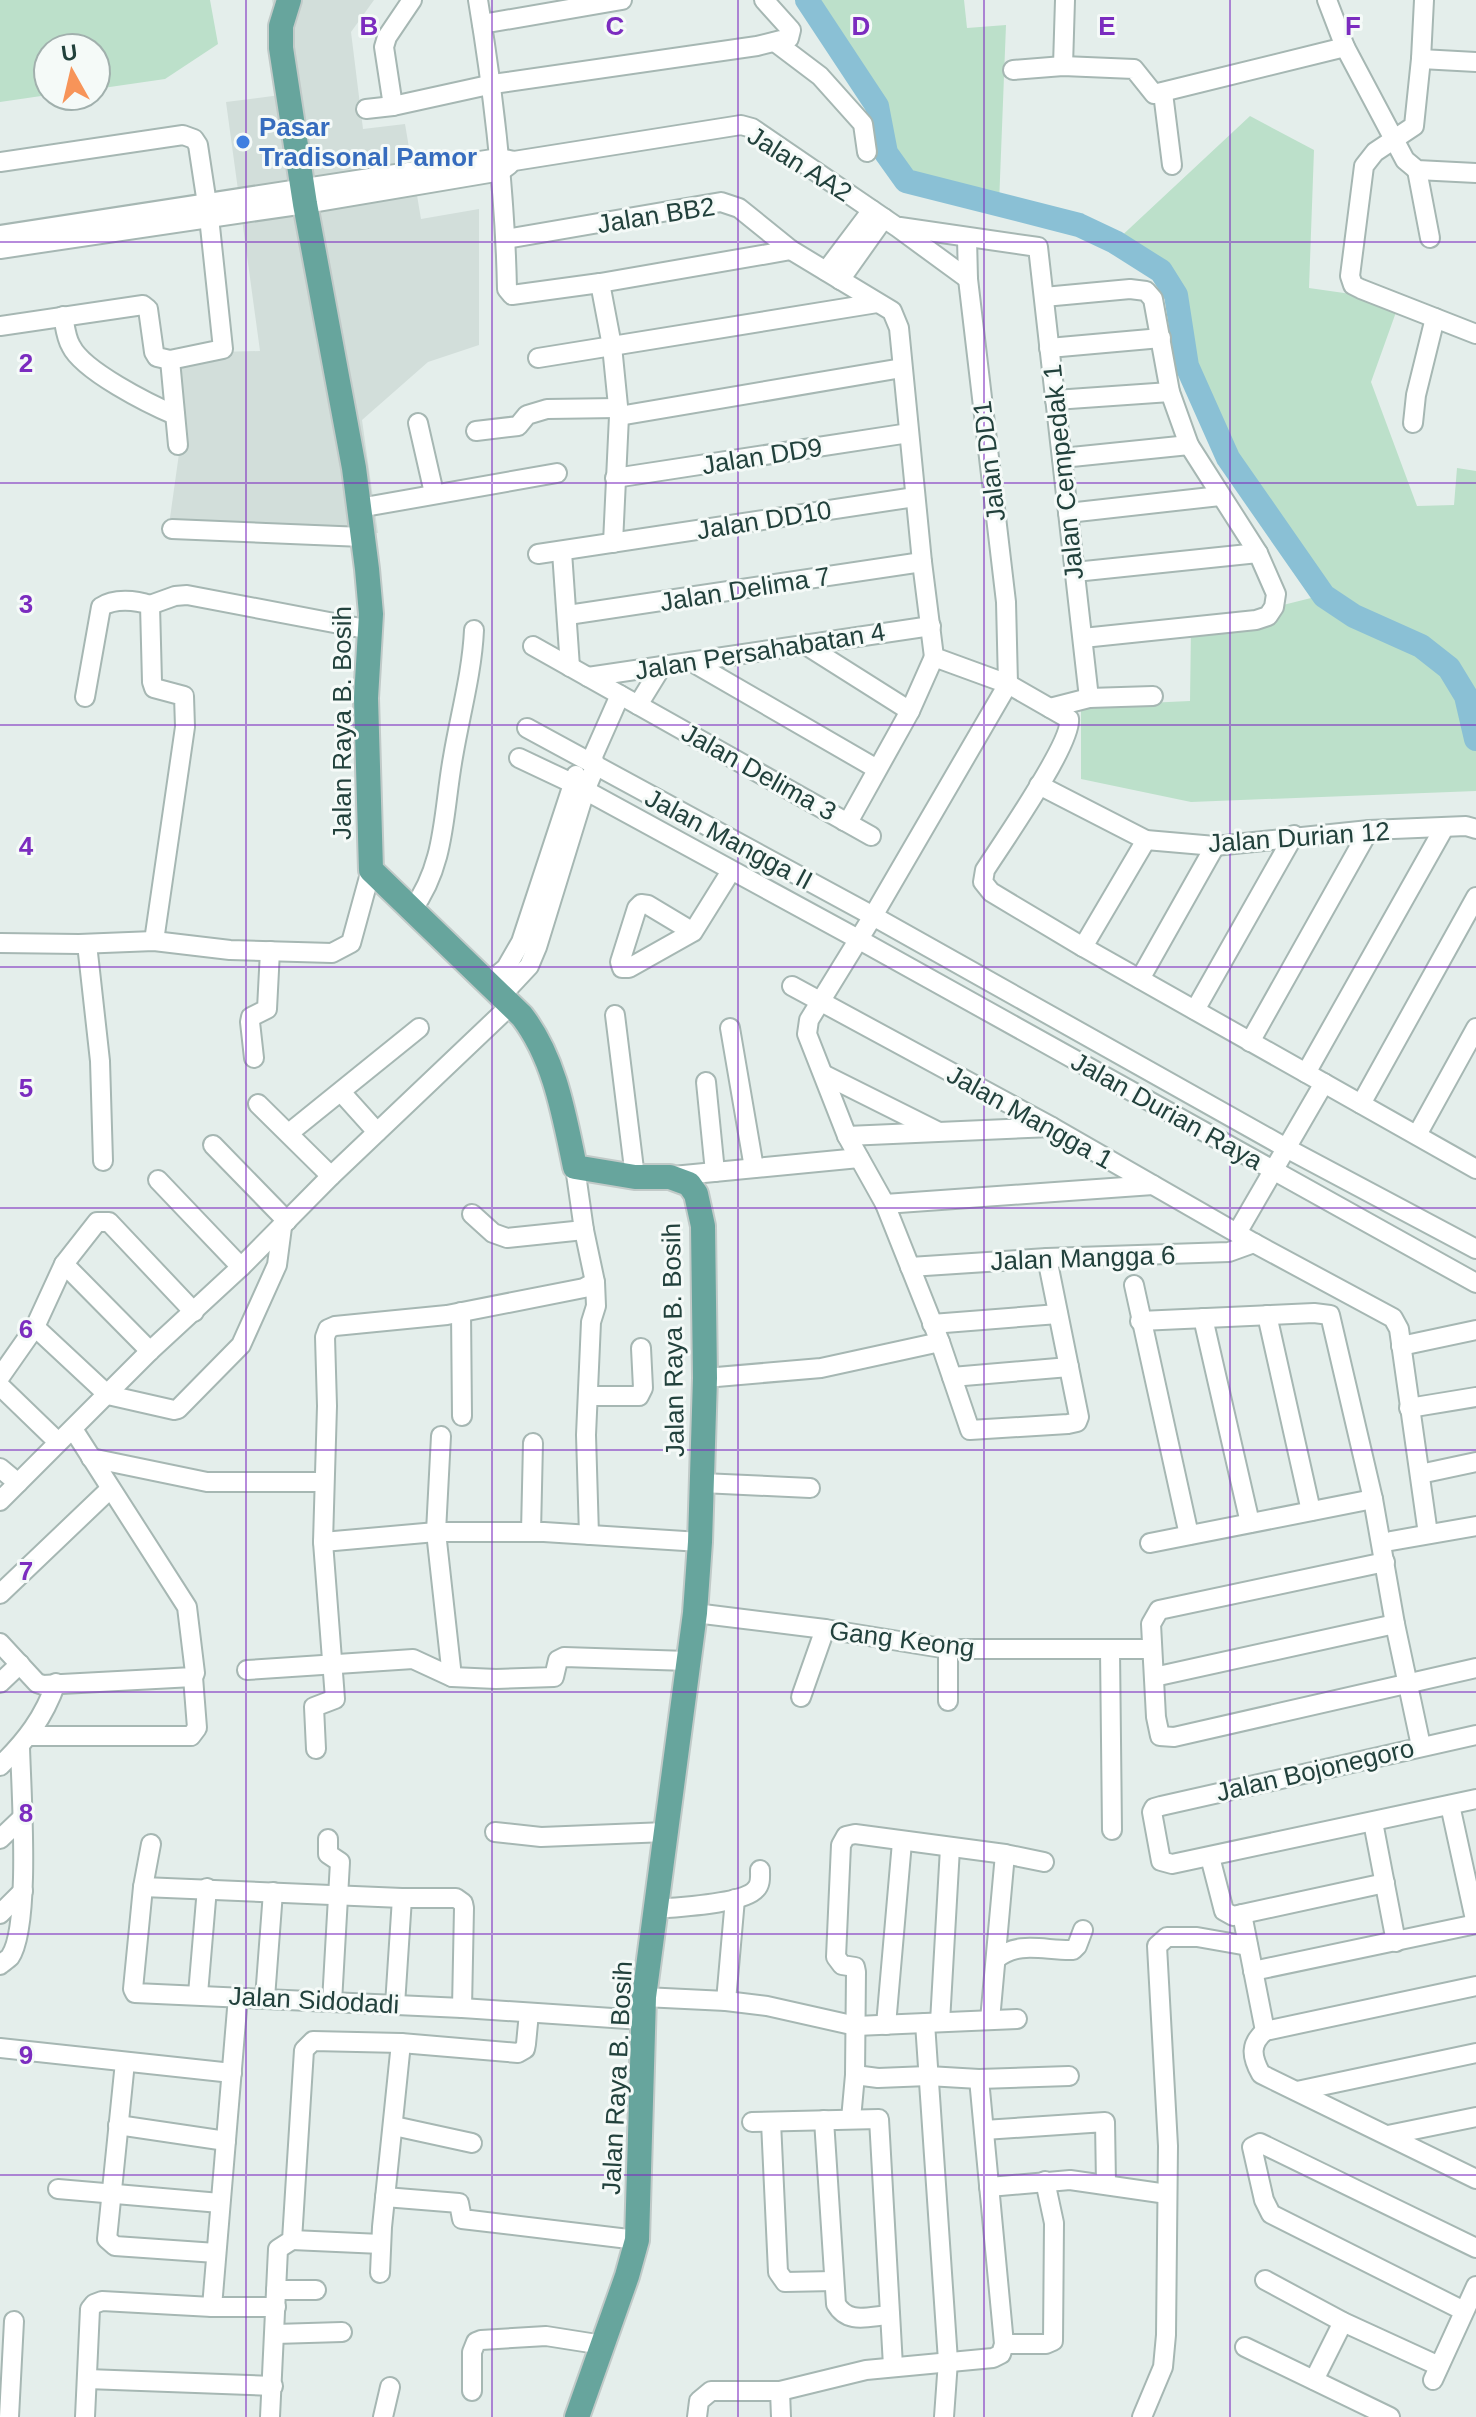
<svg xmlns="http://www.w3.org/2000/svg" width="1476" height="2417" font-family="Arial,sans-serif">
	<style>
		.built { fill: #d2deda }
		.green { fill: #bce0ca }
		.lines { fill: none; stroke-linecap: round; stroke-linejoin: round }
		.river { stroke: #8ac0d5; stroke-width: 24 }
		.minor-casing { stroke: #a6b7b3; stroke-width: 22 }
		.major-casing { stroke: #c1cac8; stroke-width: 28 }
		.minor { stroke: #fff; stroke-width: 18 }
		.major { stroke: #67a59d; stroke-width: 24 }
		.grid { fill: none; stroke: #7b2cbf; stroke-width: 2; stroke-opacity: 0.55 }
		.shop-dot { fill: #3f7fe0; stroke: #f5faf8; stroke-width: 3 }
		.labels { text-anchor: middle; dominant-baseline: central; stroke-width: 6; stroke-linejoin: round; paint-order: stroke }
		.shop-label { font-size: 26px; font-weight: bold; fill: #366cbe; stroke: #f5faf8; text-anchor: start }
		.street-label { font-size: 26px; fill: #22413c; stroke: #f5faf8 }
		.grid-label { font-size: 26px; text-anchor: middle; font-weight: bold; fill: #7b2cbf; stroke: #f5faf8; stroke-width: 6; stroke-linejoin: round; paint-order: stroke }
	</style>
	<rect width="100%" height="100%" fill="#e4eeeb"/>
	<!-- built -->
	<path class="built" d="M272,0H374L351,32L363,129L405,124L421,219L479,209V345L428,362L362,420L378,533L169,525L183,425L179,353L260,351L226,102L288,94Z"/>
	<!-- green -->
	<g class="green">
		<path d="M0,0H210L218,44L165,79L96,89V48H48V95L0,102Z"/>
		<path d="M807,0H964L967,28L1006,25L999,204L906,181L886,153L877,106Z"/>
		<path d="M1250,116L1314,150L1309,288L1400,301L1371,382L1417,506L1454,505L1457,468L1476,471V791L1191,802L1081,779V706L1190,701L1191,628L1323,595L1228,458L1187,366L1176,295L1161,271L1115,242Z"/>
	</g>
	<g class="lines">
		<!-- river -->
		<path class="river" d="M807,0L877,106L886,153L906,181L1079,225L1115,242L1161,271L1176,295L1187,366L1228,458L1324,596L1354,616L1421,646L1449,668L1466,696L1476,739"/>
		<!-- minor casing -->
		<g class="minor-casing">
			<g id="minor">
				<path d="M478,0C494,96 505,192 507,289L512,295L600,283L791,250"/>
				<path d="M1327,0L1345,47L1405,160L1417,170L1476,173"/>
				<path d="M1424,0L1421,59L1476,62"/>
				<path d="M482,24L622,0"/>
				<path d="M775,42L820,76L863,124L867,152"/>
				<path d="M1421,59L1414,126L1375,152L1364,166L1350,276L1353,285L1361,289L1476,334"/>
				<path d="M1063,66L1065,0"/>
				<path d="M1013,70L1063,66L1134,69L1154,94L1345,47"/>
				<path d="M1163,93L1172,165"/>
				<path d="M393,106L384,47L387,37L412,0"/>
				<path d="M366,109L393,106L493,84L757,46L789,38L791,30L764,0"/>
				<path d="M0,162L183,135L194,139L198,145L209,217L223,349L170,360L157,357L154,352L148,309L143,305L0,326"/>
				<path d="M1417,170L1430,238"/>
				<path d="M900,227L1038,247L1089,698"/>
				<path d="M0,235L499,158L514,161L741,125L752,128L897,227L968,279"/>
				<path d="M967,238L968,279L1006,602L1008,684L873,916L809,1020L807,1034L847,1136L885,1204L940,1342L970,1430L1068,1424L1077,1422L1079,1417L1047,1258"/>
				<path d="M506,239L721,202L739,208L791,250L892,311L899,328L922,562L934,657L1008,684L1069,719C1073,742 1001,845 985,870L983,882L991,892L1083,947L1476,1169"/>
				<path d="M0,249L305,204L501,171L509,165"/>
				<path d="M826,271L872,210"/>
				<path d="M840,280L884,218"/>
				<path d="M600,283L612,346L619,416L613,543"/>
				<path d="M1044,297L1130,289L1146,291L1153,299L1170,392L1189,445L1258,553L1276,594L1274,607L1268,616L1256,620L1083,638"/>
				<path d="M63,316C65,326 66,338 71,346C83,371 149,404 175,415"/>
				<path d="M1049,348L1161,338"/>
				<path d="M538,358L877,303"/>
				<path d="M170,360L178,445"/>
				<path d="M1055,400L1170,392"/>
				<path d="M619,416L902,368"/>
				<path d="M418,423L434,493"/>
				<path d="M1413,423L1416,395L1435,318"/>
				<path d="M476,431L518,426L527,415L547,409L618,408"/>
				<path d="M1062,458L1189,445"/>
				<path d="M615,478L909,433"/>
				<path d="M359,508L557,473"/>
				<path d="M1068,513L1220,496"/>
				<path d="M172,529L363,537"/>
				<path d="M562,552L570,667"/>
				<path d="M538,554L915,497"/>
				<path d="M1075,572L1258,553"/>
				<path d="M150,605L175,596L187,595L371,630"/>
				<path d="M568,615L922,562"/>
				<path d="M804,644L910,711"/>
				<path d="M533,646L871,836"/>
				<path d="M692,662L877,769"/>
				<path d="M588,677L931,626"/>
				<path d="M85,697L101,607C114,598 136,600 150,605L152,682L154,688L184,696L185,727L154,941"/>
				<path d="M638,705L662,666"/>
				<path d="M1050,708L1089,698L1153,696"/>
				<path d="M527,728L873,916L1288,1149L1476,1249"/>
				<path d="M519,758L572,783L858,939L1476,1283"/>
				<path d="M1039,785L1146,840L1215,846L1369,830L1466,826L1476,829"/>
				<path d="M844,821L851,817L910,711L934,657"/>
				<path d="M412,910C446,864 443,812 453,757C460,715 472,673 474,630"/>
				<path d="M693,932L648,905L641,904L637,908L620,962L622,968H629L693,932L731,871"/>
				<path d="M0,943L79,944L154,941L230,950L332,953L351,943L371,870"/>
				<path d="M87,944L100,1061L103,1161"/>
				<path d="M1083,947L1146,840"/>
				<path d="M1140,979L1215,846"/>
				<path d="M488,983L506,968L521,942L576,775"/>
				<path d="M792,986L1052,1127L1254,1243L1393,1318L1399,1329L1428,1534"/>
				<path d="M501,996L529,966L537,947L585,791L595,767L593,756L620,695"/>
				<path d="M1195,1010L1294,835"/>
				<path d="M615,1015L635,1177"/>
				<path d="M730,1028L754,1168"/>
				<path d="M1250,1042L1369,830"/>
				<path d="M254,1058L250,1022L251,1017L267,1009L270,951"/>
				<path d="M1306,1073L1444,828"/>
				<path d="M825,1075L937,1131"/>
				<path d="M706,1082L715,1172"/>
				<path d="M341,1092L377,1132"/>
				<path d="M258,1104L331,1176"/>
				<path d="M1361,1104L1476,897"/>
				<path d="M289,1133L419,1028"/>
				<path d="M1417,1135L1476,1028"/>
				<path d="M847,1136L1052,1127"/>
				<path d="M213,1145L287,1221"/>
				<path d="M673,1176L859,1158"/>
				<path d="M158,1180L241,1267"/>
				<path d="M885,1204L1153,1185"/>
				<path d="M472,1214L493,1233L507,1238L584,1230"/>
				<path d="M1237,1233L1324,1083"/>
				<path d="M64,1264L150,1351"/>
				<path d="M910,1267L1047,1258L1229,1252L1254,1243"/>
				<path d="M1134,1285L1189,1535"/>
				<path d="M461,1312L462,1416"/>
				<path d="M1267,1315L1311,1511"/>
				<path d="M1203,1318L1250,1523"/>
				<path d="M1140,1321L1314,1313L1330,1315L1373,1499L1395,1624L1421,1746"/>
				<path d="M932,1324L1058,1314"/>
				<path d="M35,1327L108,1395L174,1410L178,1409L241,1345L277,1265L282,1227"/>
				<path d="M1401,1346L1476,1330"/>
				<path d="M0,1377L35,1327L64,1264L97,1222H109L194,1312"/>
				<path d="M952,1377L1069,1367"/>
				<path d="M705,1378L821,1368L940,1342"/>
				<path d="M0,1386L58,1442"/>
				<path d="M588,1396H639L643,1388L641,1348"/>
				<path d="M1409,1408L1476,1397"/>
				<path d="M441,1436L436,1532L452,1677"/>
				<path d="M91,1458L207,1482H324"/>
				<path d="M0,1468L18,1483"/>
				<path d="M1420,1474L1476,1462"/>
				<path d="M702,1483L810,1488"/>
				<path d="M0,1501L150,1351L241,1267L331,1176L511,1005"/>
				<path d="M531,1532L533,1443"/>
				<path d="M589,1535L586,1435L591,1322L596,1306L595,1282"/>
				<path d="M1391,1541L1476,1526"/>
				<path d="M323,1542L436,1532H544L700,1542"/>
				<path d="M1150,1543L1373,1499"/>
				<path d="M1385,1562L1159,1610L1151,1624L1156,1717L1160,1736L1174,1737L1476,1668"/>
				<path d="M0,1594L110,1489"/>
				<path d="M695,1613L825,1629L948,1649H1152"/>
				<path d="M0,1643L37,1683L43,1685L193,1677L195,1673L187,1607L73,1429"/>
				<path d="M948,1649V1701"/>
				<path d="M1110,1650L1112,1830"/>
				<path d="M247,1670L413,1659L452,1677L496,1679L554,1677L558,1660L564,1657L688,1661"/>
				<path d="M1154,1677L1395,1624"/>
				<path d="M0,1683L20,1664"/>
				<path d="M801,1697L825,1629"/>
				<path d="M1476,1735L1161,1806L1154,1808L1152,1812L1161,1861L1172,1864L1476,1799"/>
				<path d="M28,1736H191L197,1728L193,1677"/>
				<path d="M316,1749L314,1707L335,1699L323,1542L327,1406L325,1337L328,1329L335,1326L447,1315L584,1288L595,1282L584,1230L575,1167"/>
				<path d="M0,1766C26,1741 44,1717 56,1683"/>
				<path d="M1450,1805L1476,1924"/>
				<path d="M1373,1822L1396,1942"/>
				<path d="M495,1832L541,1837L666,1832"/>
				<path d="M0,1839L22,1818"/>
				<path d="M328,1839V1854L340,1862L332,2002"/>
				<path d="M151,1844L143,1887L133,1989L135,1993L462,2008L642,2020"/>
				<path d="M1210,1857L1224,1911L1233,1916L1385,1883"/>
				<path d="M143,1887L402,1898H456L463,1903L464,1908L462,2008"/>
				<path d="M656,1909C677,1907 744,1904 756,1889C761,1884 760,1877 760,1870"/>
				<path d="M0,1914L23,1891"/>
				<path d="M1242,1914L1265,2031"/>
				<path d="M996,1959C1019,1940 1045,1951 1073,1950L1077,1946L1083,1930"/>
				<path d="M0,1965C1,1964 8,1959 10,1957C31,1927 21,1789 20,1747"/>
				<path d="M1253,1971L1476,1924"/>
				<path d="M198,1994L207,1888"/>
				<path d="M644,1997L726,2001L767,2006L856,2026L1017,2019"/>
				<path d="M265,1998L273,1892"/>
				<path d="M726,2001L735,1899"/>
				<path d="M395,2005L402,1898"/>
				<path d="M990,2020L1005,1854"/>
				<path d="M940,2022L950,1848"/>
				<path d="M925,2023L948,2361L944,2417"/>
				<path d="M886,2025L902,1842"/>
				<path d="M1265,2031C1250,2044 1251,2056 1261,2074L1476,2179"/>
				<path d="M1265,2031L1476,1986"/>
				<path d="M0,2048L232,2073"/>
				<path d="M125,2062L107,2239L115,2246L216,2253"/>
				<path d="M855,2075L878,2078L928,2076L979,2079L1069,2076"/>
				<path d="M1297,2091L1476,2053"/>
				<path d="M851,2119L855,2075L856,1972L855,1967L842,1965L836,1957L841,1845L846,1836L855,1834L1005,1854L1044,1862"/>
				<path d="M824,2120L836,2304C848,2325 869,2316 890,2315"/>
				<path d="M752,2122L879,2119L893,2366"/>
				<path d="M771,2122L778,2272L785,2282L834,2281"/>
				<path d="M118,2125L226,2141"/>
				<path d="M394,2126L472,2143"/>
				<path d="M984,2130L1105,2122L1106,2184"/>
				<path d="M1388,2135L1476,2117"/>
				<path d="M989,2187L1070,2180L1167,2194"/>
				<path d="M58,2189L220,2203"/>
				<path d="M385,2197L459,2203L462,2219L637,2240"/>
				<path d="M292,2240L381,2244"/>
				<path d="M380,2273L382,2227L401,2043"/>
				<path d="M1265,2280L1343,2322L1439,2366"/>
				<path d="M276,2290H316"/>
				<path d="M212,2307L238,1997"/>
				<path d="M1464,2311L1271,2214L1264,2200L1252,2147L1260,2143L1476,2248"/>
				<path d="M275,2334L342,2332"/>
				<path d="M1004,2344H1046L1053,2341L1054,2223L1045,2181"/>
				<path d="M1245,2347L1390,2417"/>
				<path d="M87,2379L273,2386"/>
				<path d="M1314,2380L1343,2322"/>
				<path d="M1433,2380L1476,2286"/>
				<path d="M472,2391V2352L476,2342L481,2340L546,2336L603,2345"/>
				<path d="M780,2391L781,2417"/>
				<path d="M9,2417L14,2321"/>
				<path d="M85,2417L90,2309L94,2304L102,2301L212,2307H276"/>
				<path d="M270,2417L278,2249L292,2240L304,2050L313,2041L401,2043L518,2053L525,2049L526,2044L529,2013"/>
				<path d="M383,2417L390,2387"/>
				<path d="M697,2417L699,2401L711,2391H780L866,2370L993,2358L1001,2354L1004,2344L979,2079"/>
				<path d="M1142,2417L1163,2367L1166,2335L1168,2146L1157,1946L1167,1937H1197L1248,1946"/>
			</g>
		</g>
		<!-- major casing -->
		<g class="major-casing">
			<path id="major" d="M289,0L281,26V48L305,204L354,468L367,569L371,614L366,698L371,870L522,1016C555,1059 564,1115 575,1167L635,1177H670L689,1184L696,1194L703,1226L705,1378L700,1542L695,1613L644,1997L637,2240L627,2276L577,2417"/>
		</g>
		<!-- minor -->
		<use href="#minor" class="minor"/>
		<!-- major -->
		<use href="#major" class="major"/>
	</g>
	<!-- grid -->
	<path class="grid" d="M246,0V2417M492,0V2417M738,0V2417M984,0V2417M1230,0V2417M0,242H1476M0,483H1476M0,725H1476M0,967H1476M0,1208H1476M0,1450H1476M0,1692H1476M0,1934H1476M0,2175H1476"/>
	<!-- markers -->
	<circle class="shop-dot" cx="243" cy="142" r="8"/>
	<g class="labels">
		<!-- shop labels -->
		<g class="shop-label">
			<text x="259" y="127">Pasar<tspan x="259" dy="30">Tradisonal Pamor</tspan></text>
		</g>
		<!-- street labels -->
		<g class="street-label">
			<text transform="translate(800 164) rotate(32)">Jalan AA2</text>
			<text transform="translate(656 215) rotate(-9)">Jalan BB2</text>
			<text transform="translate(762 456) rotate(-9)">Jalan DD9</text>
			<text transform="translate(989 461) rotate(-97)">Jalan DD1</text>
			<text transform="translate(1063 472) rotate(-96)">Jalan Cempedak 1</text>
			<text transform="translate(764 520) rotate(-9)">Jalan DD10</text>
			<text transform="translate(745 589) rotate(-9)">Jalan Delima 7</text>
			<text transform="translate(760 651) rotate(-9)">Jalan Persahabatan 4</text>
			<text transform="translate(342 723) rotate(-90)">Jalan Raya B. Bosih</text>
			<text transform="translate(759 772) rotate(29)">Jalan Delima 3</text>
			<text transform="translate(1299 837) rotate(-4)">Jalan Durian 12</text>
			<text transform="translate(729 839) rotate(28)">Jalan Mangga II</text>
			<text transform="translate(1167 1111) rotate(29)">Jalan Durian Raya</text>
			<text transform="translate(1030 1117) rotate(29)">Jalan Mangga 1</text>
			<text transform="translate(1083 1258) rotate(-2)">Jalan Mangga 6</text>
			<text transform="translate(673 1340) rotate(-91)">Jalan Raya B. Bosih</text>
			<text transform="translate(902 1639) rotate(7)">Gang Keong</text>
			<text transform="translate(1315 1770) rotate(-13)">Jalan Bojonegoro</text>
			<text transform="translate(314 2000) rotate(3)">Jalan Sidodadi</text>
			<text transform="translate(617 2078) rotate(-87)">Jalan Raya B. Bosih</text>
		</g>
	</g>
	<g class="grid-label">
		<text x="369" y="35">B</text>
		<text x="615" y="35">C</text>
		<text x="861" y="35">D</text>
		<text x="1107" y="35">E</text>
		<text x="1353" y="35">F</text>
		<text x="26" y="372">2</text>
		<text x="26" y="613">3</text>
		<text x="26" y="855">4</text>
		<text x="26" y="1097">5</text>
		<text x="26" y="1338">6</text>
		<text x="26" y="1580">7</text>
		<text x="26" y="1822">8</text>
		<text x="26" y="2064">9</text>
	</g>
	<!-- north arrow -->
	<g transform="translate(72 72) rotate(352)"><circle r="38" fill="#f5faf8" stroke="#a1b0ad" stroke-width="2"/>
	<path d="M0-6L14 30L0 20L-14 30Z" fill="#f79459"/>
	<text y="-12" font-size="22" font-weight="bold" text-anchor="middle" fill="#22413c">U</text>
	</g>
</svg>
